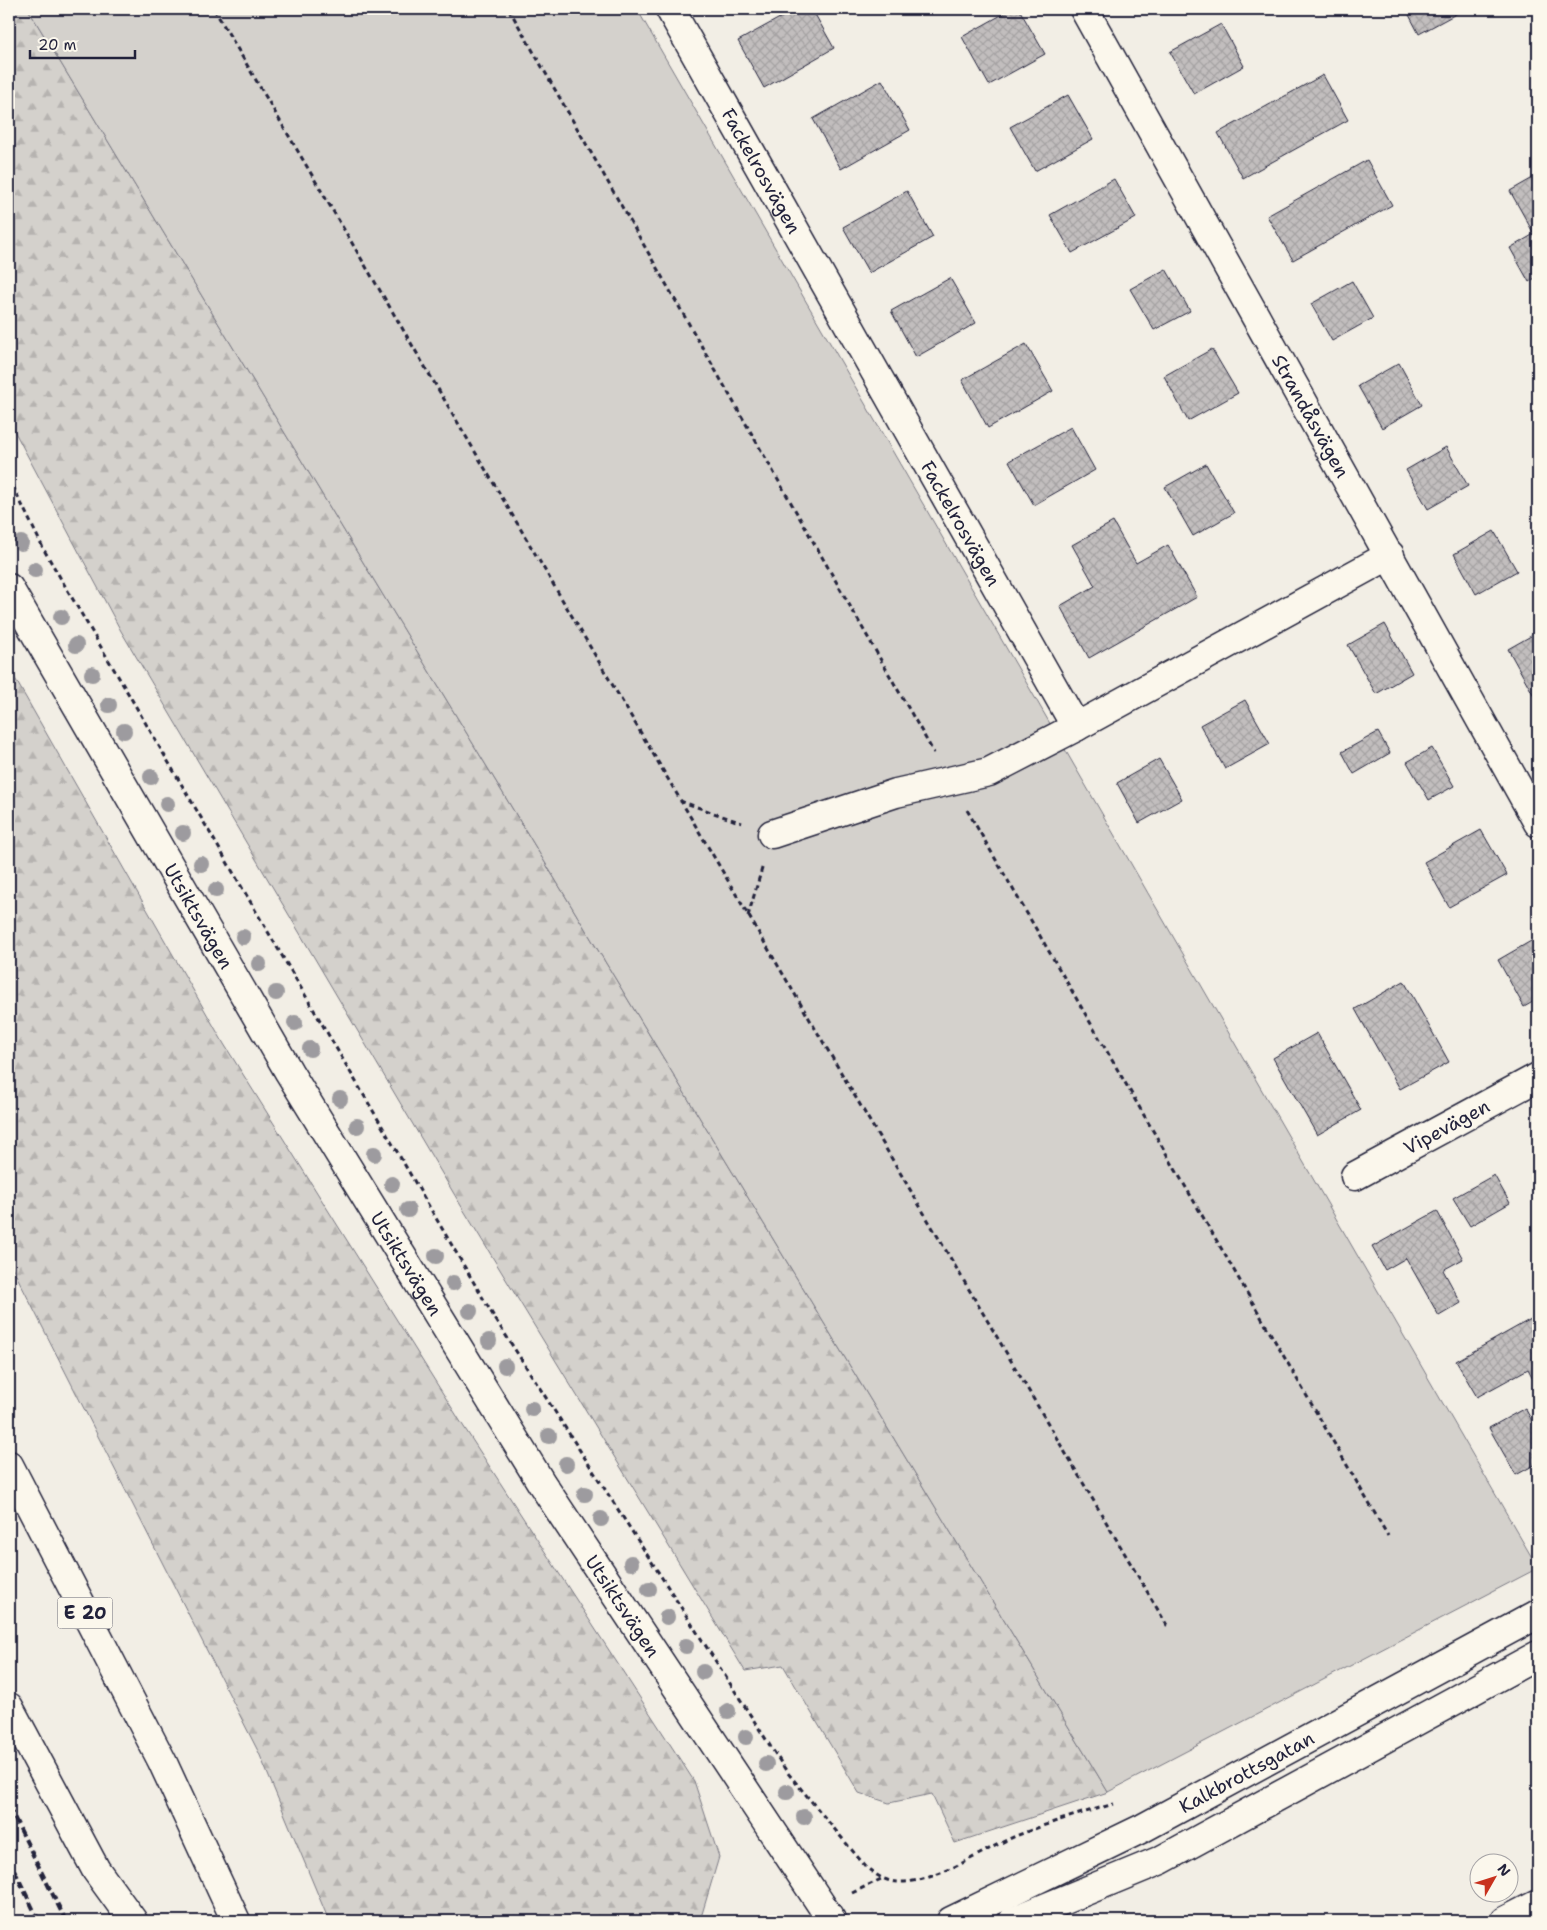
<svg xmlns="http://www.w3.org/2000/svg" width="1547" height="1930" font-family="'Shantell Sans',sans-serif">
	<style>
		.forest { fill: url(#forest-firs); stroke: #7b7a84 }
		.garden { fill: #d4d1cc; stroke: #7b7a84 }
		.building { fill: url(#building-cross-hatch); stroke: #22223b }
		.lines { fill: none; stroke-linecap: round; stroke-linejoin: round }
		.minor-casing { stroke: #22223b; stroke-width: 31 }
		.highway-casing { stroke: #22223b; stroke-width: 31 }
		.path { stroke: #22223b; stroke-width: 3; stroke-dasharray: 5 4; stroke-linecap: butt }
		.minor { stroke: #fbf7ec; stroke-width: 28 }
		.highway { stroke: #fbf7ec; stroke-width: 28 }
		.rail { stroke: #22223b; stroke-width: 4; stroke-dasharray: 8 4; stroke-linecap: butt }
		.tree { fill: #9d9b9f }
		.labels { text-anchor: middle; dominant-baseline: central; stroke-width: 4; stroke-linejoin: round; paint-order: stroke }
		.shield { fill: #fbf7ec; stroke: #636270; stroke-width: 1 }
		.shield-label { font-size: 18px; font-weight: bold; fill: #22223b }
		.street-label { font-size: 19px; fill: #22223b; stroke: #fbf7ec }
	</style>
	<defs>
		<pattern id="forest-firs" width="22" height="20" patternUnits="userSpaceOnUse" patternTransform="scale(1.25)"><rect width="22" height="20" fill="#d4d1cc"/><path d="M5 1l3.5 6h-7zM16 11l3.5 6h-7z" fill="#b6b3b0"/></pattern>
		<pattern id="building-cross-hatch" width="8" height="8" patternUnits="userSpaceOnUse" patternTransform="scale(1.25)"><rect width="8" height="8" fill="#c2bebe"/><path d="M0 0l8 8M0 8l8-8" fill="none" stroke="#a6a3a4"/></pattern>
	</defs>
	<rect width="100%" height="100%" fill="#f2eee5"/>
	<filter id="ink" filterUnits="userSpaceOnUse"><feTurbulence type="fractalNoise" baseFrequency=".02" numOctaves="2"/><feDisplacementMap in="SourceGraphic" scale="10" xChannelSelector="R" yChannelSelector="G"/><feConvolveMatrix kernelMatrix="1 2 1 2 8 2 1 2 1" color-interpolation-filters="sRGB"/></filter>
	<g filter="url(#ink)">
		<!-- forest -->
		<g class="forest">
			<path d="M9,9H28L1108,1792L955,1843L932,1794L889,1803L859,1793L783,1665L745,1671L460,1204L121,631L9,421Z"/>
			<path d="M9,668L224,1044L462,1424L694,1781L719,1857L702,1914L694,1921H329L259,1753L9,1261Z"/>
		</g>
		<!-- garden -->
		<path class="garden" d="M28,9H637L1538,1568L1108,1792Z"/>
		<!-- building -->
		<g class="building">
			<path d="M796,9H812L834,48L764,88L738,41Z"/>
			<path d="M1012,9H1019L1045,54L989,85L962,37Z"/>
			<path d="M1147,9H1162L1150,15Z"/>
			<path d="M1406,9H1465L1419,34Z"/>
			<path d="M1221,24L1244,66L1194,94L1170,52Z"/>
			<path d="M1323,75L1348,120L1243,178L1218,133Z"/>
			<path d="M882,80L910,130L841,169L813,119Z"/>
			<path d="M1068,95L1093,139L1035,171L1010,127Z"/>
			<path d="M1367,160L1392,205L1293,260L1267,216Z"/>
			<path d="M1538,175V276L1529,282L1510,248L1534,234L1510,191Z"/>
			<path d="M1114,179L1136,218L1072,253L1050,215Z"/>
			<path d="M907,191L933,237L869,273L843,227Z"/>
			<path d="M1166,269L1190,311L1154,330L1130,289Z"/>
			<path d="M950,278L976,323L916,357L891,311Z"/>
			<path d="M1352,281L1373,318L1332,341L1311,304Z"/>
			<path d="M1026,344L1053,391L988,428L962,380Z"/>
			<path d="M1212,349L1238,393L1188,421L1164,376Z"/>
			<path d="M1399,363L1422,405L1382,428L1358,386Z"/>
			<path d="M1071,427L1095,470L1034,505L1009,461Z"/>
			<path d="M1446,447L1468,486L1428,509L1406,470Z"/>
			<path d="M1206,464L1234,513L1193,536L1165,487Z"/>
			<path d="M1113,522L1136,563L1168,545L1197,597L1089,658L1060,606L1095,586L1072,545Z"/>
			<path d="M1494,531L1517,571L1476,594L1454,554Z"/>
			<path d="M1385,624L1412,673L1376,694L1348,645Z"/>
			<path d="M1538,632V703L1508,649Z"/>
			<path d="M1245,700L1270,744L1225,769L1200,725Z"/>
			<path d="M1378,732L1390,753L1354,774L1342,752Z"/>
			<path d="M1432,748L1454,786L1429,800L1407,762Z"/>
			<path d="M1159,759L1182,799L1139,823L1117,783Z"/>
			<path d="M1481,830L1507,875L1449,907L1424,862Z"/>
			<path d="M1538,937V999L1524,1007L1498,960Z"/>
			<path d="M1404,981L1449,1062L1400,1089L1355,1009Z"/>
			<path d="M1317,1033L1361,1110L1317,1135L1273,1058Z"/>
			<path d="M1494,1175L1510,1203L1470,1226L1453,1198Z"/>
			<path d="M1437,1211L1463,1259L1443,1270L1461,1303L1439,1316L1406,1258L1385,1270L1372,1247Z"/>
			<path d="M1538,1315V1388L1528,1369L1477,1397L1456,1361Z"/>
			<path d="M1525,1408L1538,1432V1463L1516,1475L1489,1428Z"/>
		</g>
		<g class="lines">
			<!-- minor casing -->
			<g class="minor-casing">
				<g id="minor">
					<path id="s1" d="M670,9L1076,727L1390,555"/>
					<path id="s2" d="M1084,9L1538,823"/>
					<path id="s3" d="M9,588L289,1072L542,1484L832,1921"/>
					<path d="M772,834L896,793L989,772L1076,727"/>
					<path id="s4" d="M1355,1176L1538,1077"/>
					<path d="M9,1707L96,1870L133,1921"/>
					<path id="s5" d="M951,1921L1143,1828L1538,1614"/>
					<path d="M1013,1921L1161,1860L1538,1655"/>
					<path d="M1505,1921L1538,1904"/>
				</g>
			</g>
			<!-- highway casing -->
			<g class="highway-casing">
				<path id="highway" d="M9,1465L162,1761L236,1921"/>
			</g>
			<!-- path -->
			<g class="path">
				<path d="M214,9L1168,1627"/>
				<path d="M509,9L934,753"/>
				<path d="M9,478L44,550L494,1317L787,1772L866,1867C877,1876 887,1883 903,1882C940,1881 982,1850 1016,1836C1048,1823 1081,1813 1114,1804"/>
				<path d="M680,801L742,823"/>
				<path d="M967,810L1388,1536"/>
				<path d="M748,916L763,865"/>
				<path d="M852,1893L881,1879"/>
			</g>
			<!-- minor -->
			<use href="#minor" class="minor"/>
			<!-- highway -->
			<use href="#highway" class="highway"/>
			<!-- rail -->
			<g class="rail">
				<path d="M9,1807L66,1921"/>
				<path d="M9,1859L39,1921"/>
			</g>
		</g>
		<!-- trees -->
		<g class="tree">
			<circle cx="21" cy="543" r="8"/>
			<circle cx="35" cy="570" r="8"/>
			<circle cx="61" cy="617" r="8"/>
			<circle cx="76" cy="645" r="8"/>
			<circle cx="92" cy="674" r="8"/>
			<circle cx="109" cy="705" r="8"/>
			<circle cx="124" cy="731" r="8"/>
			<circle cx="151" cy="777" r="8"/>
			<circle cx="167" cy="804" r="8"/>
			<circle cx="183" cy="833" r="8"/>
			<circle cx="201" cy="864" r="8"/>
			<circle cx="216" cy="890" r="8"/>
			<circle cx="243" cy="937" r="8"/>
			<circle cx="259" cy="964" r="8"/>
			<circle cx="276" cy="993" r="8"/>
			<circle cx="295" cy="1023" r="8"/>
			<circle cx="310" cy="1049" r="8"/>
			<circle cx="340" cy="1099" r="8"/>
			<circle cx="357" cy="1126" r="8"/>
			<circle cx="374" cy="1154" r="8"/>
			<circle cx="392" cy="1184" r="8"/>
			<circle cx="408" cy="1210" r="8"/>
			<circle cx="436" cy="1256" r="8"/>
			<circle cx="453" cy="1283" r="8"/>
			<circle cx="470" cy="1311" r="8"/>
			<circle cx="489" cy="1341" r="8"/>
			<circle cx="505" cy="1366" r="8"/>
			<circle cx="532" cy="1409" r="8"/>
			<circle cx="549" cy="1436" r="8"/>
			<circle cx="566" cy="1464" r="8"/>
			<circle cx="585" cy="1494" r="8"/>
			<circle cx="601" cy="1519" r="8"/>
			<circle cx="631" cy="1563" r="8"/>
			<circle cx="649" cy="1589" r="8"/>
			<circle cx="667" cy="1617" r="8"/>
			<circle cx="686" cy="1646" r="8"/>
			<circle cx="703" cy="1672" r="8"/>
			<circle cx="728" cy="1711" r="8"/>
			<circle cx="746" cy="1737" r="8"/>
			<circle cx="766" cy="1764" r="8"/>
			<circle cx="787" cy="1792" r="8"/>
			<circle cx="804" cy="1817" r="8"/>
		</g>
	</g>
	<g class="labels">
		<!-- shield labels -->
		<rect class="shield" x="57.5" y="1597.5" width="55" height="31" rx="4"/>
		<g class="shield-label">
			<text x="85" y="1613">E 20</text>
		</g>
		<!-- street labels -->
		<g class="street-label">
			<text stroke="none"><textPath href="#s1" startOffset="186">Fackelrosvägen</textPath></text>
			<text stroke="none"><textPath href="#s2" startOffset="466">Strandåsvägen</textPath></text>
			<text stroke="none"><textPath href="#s1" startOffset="591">Fackelrosvägen</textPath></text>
			<text stroke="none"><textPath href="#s3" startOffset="379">Utsiktsvägen</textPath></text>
			<text stroke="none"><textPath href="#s4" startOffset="104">Vipevägen</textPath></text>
			<text stroke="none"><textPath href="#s3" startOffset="784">Utsiktsvägen</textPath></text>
			<text stroke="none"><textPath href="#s3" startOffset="1189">Utsiktsvägen</textPath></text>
			<text stroke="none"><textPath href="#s5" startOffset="331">Kalkbrottsgatan</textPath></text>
		</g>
	</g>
	<!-- margin -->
	<rect width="1547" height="1930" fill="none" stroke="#fbf7ec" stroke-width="30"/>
	<rect x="15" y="15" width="1517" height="1900" fill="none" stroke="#22223b" stroke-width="2" filter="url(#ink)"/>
	<!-- north arrow -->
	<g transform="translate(1494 1878) rotate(51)"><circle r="24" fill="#fbf7ec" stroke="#a4a2a5"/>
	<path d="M0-4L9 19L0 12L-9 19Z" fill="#c8321e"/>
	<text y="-8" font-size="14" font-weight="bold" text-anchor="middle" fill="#22223b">N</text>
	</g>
	<!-- scale -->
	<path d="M30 50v8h105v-8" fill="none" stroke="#22223b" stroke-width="2.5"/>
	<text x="38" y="50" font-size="15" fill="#22223b" stroke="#fbf7ec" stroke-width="4" paint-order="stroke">20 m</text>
</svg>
